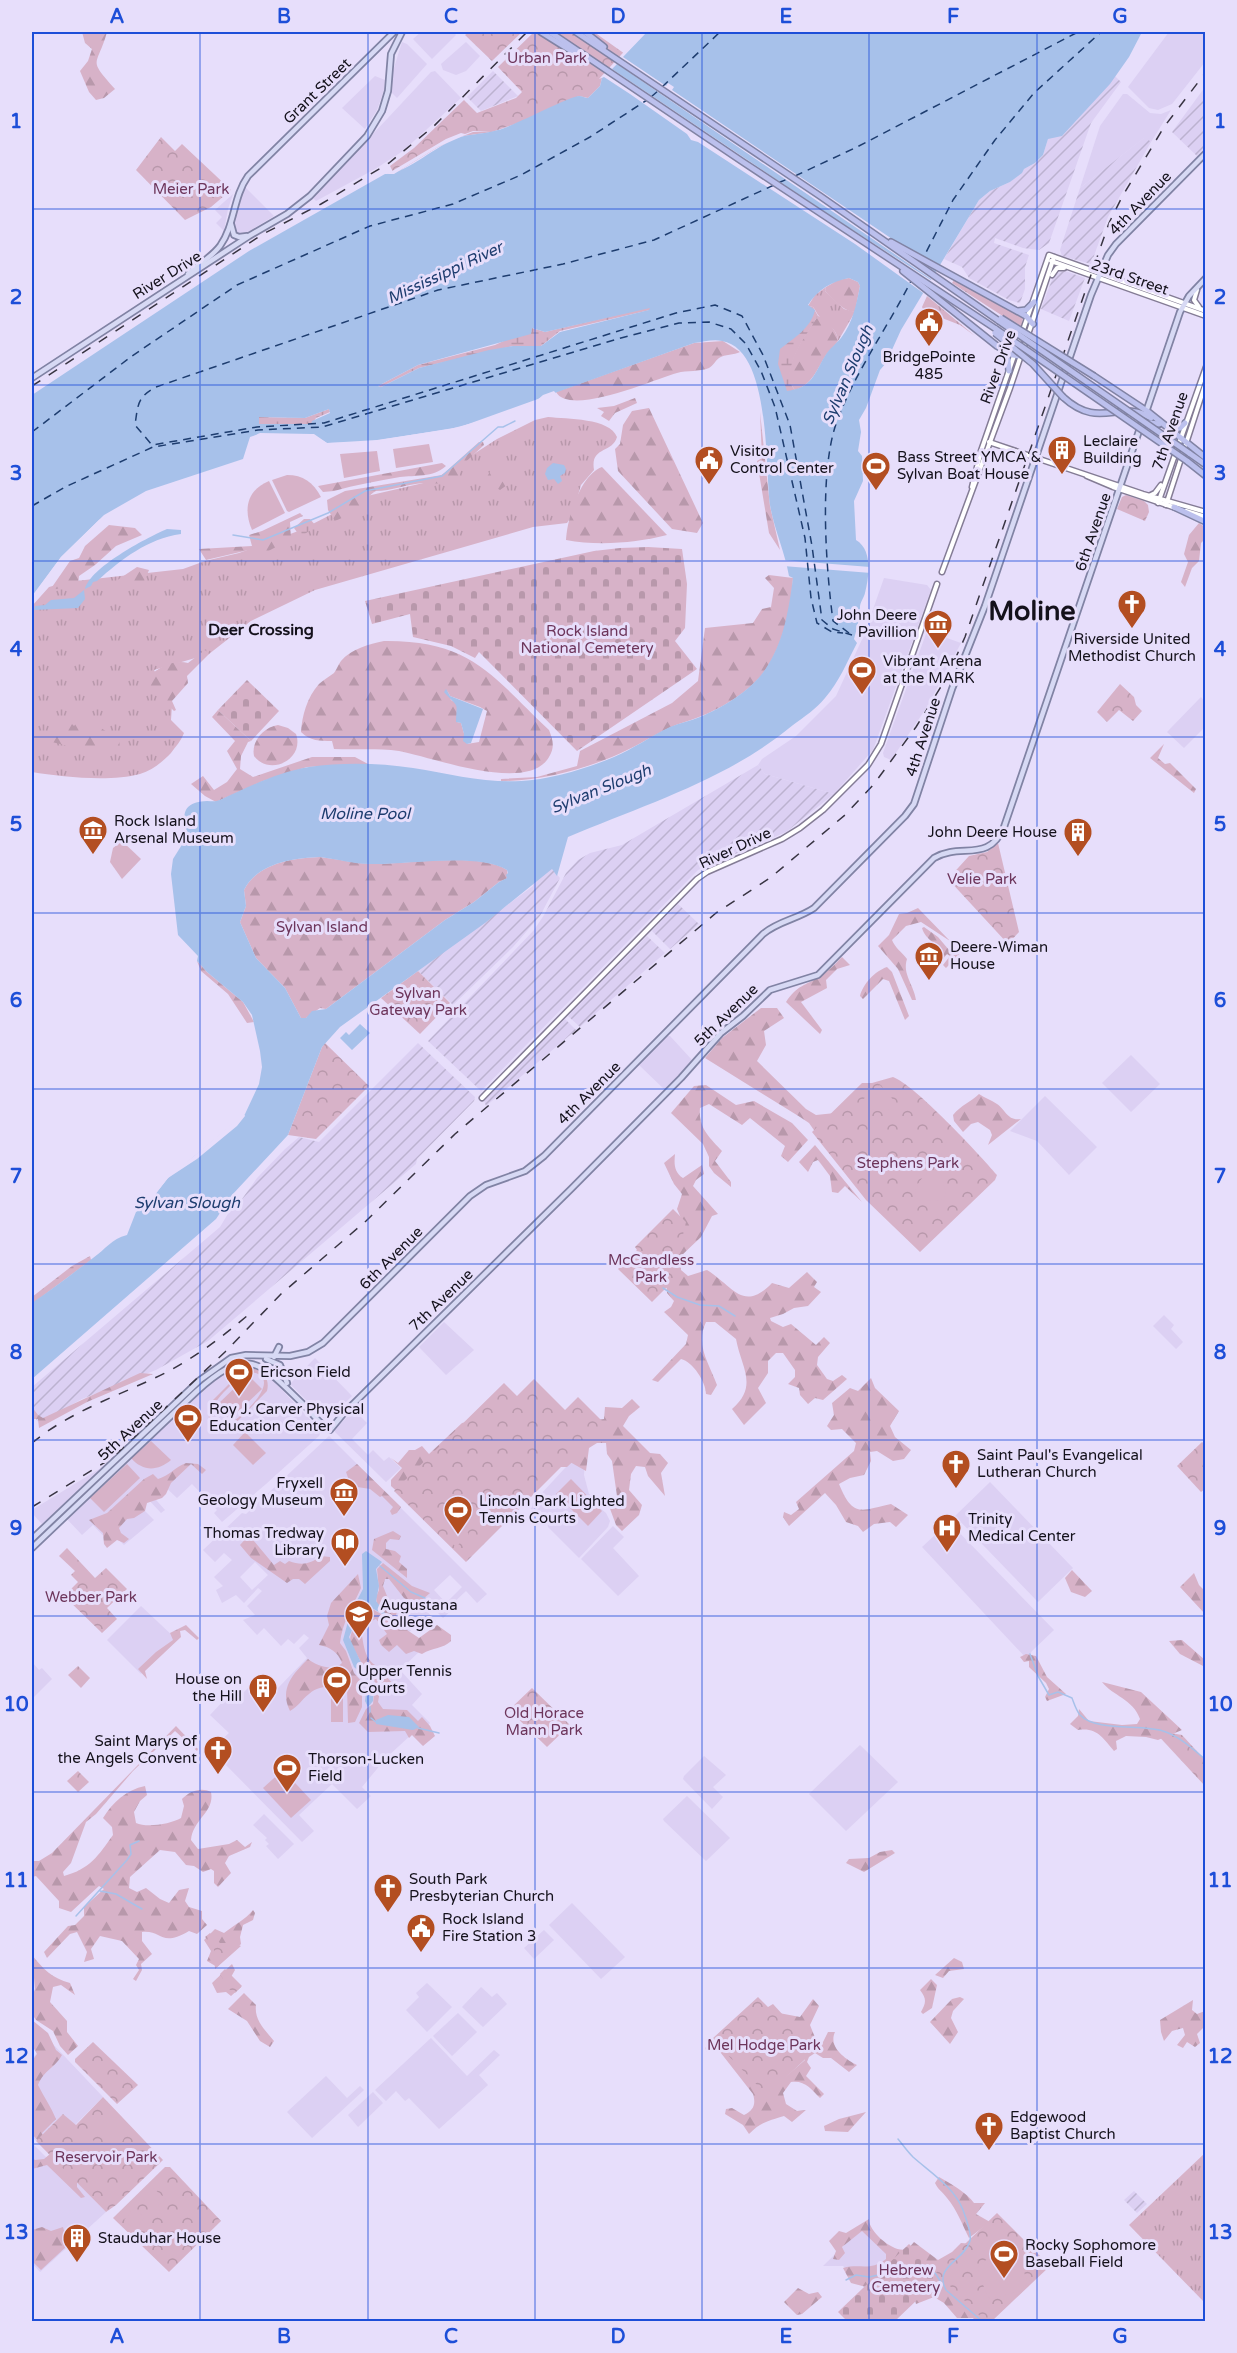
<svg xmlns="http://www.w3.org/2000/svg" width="1237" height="2353" font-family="'Varela Round',sans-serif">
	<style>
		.built { fill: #dcd0f3; fill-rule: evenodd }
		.industrial { fill: url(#industrial-furrows) }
		.grass { fill: url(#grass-tufts) }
		.forest { fill: url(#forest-firs); fill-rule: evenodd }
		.wetland { fill: url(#wetland-marsh) }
		.cemetery { fill: url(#cemetery-stones) }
		.park { fill: url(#park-crowns) }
		.garden { fill: #d7b2c8; fill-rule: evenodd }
		.water { fill: #a7c1ea; fill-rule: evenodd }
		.pier { fill: #e7defb }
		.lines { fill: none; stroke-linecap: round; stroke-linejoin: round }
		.stream { stroke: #a7c1ea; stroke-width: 1.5 }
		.ferry { stroke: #1e3d6f; stroke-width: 1.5; stroke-dasharray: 8 6; stroke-linecap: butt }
		.secondary-casing { stroke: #847c95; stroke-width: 7 }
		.primary-casing { stroke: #8183a4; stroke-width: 8 }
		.motorway-casing { stroke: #8183a4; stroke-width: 8 }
		.secondary { stroke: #fff; stroke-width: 4 }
		.primary { stroke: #d7d9f4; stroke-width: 4.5 }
		.motorway { stroke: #bcc0ed; stroke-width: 5 }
		.rail { stroke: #383442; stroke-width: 1.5; stroke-dasharray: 10 10; stroke-linecap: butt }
		.motorway-bridge-casing { stroke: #8183a4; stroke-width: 8; stroke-linecap: butt }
		.motorway-bridge { stroke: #bcc0ed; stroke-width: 5 }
		.grid { fill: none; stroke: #1d4ed8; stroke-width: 1.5; stroke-opacity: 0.55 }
		.labels { text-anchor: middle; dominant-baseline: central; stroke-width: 6; stroke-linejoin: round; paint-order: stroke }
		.park-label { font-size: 15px; fill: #6d355b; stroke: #e7defb }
		.street-label { font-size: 15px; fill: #14111b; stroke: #e7defb }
		.poi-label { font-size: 15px; fill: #14111b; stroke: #e7defb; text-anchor: start }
		.water-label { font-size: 16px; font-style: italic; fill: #1e3d6f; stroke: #e7defb }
		.neighbourhood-label { font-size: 16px; font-weight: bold; fill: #14111b; stroke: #e7defb }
		.town-label { font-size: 27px; font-weight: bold; fill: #14111b; stroke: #e7defb }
		.neatline { fill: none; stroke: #1d4ed8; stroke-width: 2 }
		.grid-label { font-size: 20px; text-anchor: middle; font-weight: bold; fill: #1d4ed8 }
	</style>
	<defs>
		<pattern id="industrial-furrows" width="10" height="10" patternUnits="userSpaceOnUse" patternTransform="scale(1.5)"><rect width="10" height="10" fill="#dcd0f3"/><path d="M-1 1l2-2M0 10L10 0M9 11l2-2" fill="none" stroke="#bcb2d0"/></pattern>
		<pattern id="grass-tufts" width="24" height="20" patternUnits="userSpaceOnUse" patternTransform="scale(1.5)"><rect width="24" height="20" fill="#d7b2c8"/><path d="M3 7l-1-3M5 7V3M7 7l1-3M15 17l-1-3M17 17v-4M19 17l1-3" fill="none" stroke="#b898ab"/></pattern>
		<pattern id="forest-firs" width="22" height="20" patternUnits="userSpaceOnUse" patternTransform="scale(1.5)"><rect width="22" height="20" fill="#d7b2c8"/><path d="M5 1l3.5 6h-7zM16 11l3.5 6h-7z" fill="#b898ab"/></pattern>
		<pattern id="wetland-marsh" width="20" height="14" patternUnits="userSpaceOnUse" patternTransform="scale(1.5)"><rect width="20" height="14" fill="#d7b2c8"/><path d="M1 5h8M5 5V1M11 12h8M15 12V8" fill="none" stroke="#b898ab"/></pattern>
		<pattern id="cemetery-stones" width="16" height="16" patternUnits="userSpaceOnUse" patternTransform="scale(1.5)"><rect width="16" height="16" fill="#d7b2c8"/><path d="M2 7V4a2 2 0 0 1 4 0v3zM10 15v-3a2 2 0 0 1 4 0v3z" fill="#b898ab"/></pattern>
		<pattern id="park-crowns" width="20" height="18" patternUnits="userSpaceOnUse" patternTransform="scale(1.5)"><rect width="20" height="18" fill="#d7b2c8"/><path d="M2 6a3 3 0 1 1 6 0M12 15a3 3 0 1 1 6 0" fill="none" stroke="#b898ab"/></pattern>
	</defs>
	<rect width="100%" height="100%" fill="#e7defb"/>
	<!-- built -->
	<g class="built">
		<path d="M421,32H453L456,35L432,59L413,39Z"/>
		<path d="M1169,32H1205V62L1172,104L1158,110L1149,108L1128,87Z"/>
		<path d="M402,42L407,44L427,64L397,98L391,92L393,71Z"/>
		<path d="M466,42L480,56L466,71L456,75L443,70L441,64Z"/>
		<path d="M435,71L461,98L403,151L375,169L316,201L313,198L431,72Z"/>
		<path d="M375,76L385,80L384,90L377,110L365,129L342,108Z"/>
		<path d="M1123,94H1127L1150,113L1161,114L1171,110L1151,142L1144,138L1080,188L1100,126Z"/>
		<path d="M245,187L274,216L243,235L238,234L232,228L236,210Z"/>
		<path d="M233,194L228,209L224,231L216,223L222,217L215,210Z"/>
		<path d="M884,578L927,585L931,590L873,750L834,794L765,774L758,765L762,759L796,736L836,696L864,635Z"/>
		<path d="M927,631L961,643L927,707L891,760L884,757L883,753Z"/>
		<path d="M1201,697L1205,702V727L1184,748L1167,732Z"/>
		<path d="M667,1036H670L692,1060L665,1090L639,1065Z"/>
		<path d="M1131,1055L1160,1084L1131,1112L1102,1083Z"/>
		<path d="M1045,1096L1097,1147L1069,1175L1037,1141L1010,1131Z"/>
		<path d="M1164,1315L1174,1325L1171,1329L1183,1342L1176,1349L1153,1326Z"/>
		<path d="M444,1322L474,1350L446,1375L419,1347Z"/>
		<path d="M315,1358L352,1396L327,1421L290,1384Z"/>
		<path d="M250,1365L266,1373L321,1431L319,1436L266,1484L222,1522L214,1513L217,1510L192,1484L177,1498L161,1483L150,1493L165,1510L161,1513L146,1497L138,1504L154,1520L124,1545L114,1535L108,1541L93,1525L82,1535L65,1517L198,1393L225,1371Z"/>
		<path d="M354,1410L367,1423L352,1439L368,1455L373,1450L384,1461L389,1457L401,1468L386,1482L335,1432V1429Z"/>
		<path d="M329,1436L487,1594L477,1603L466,1591L450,1606L453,1609L443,1618L424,1599L419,1603L436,1621L428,1626L422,1620L406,1635L421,1650L400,1670L422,1694L412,1705L430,1723L427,1726L434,1733L422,1745L412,1734L386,1758L362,1787L371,1796L357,1809L332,1784L299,1815L314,1831L302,1842L223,1762L231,1755L219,1742L229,1733L210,1715L225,1699L228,1701L232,1698L235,1701L263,1673L278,1688L307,1658L299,1648L309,1638L304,1634L294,1644L288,1639L281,1646L264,1628L257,1635L243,1620L255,1615L247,1606L262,1591L258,1588L244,1603L236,1595L222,1603L216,1590L223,1586L214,1577L232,1560L224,1553L215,1562L203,1550L242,1513L246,1514ZM255,1562L268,1575L252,1590L240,1577ZM450,1575L462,1587L446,1603L434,1590Z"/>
		<path d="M586,1449L584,1475L589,1494L598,1498L594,1503L606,1513L610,1521L608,1527L579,1558L548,1527L547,1522L538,1512L533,1511L529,1507L565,1468Z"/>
		<path d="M109,1463L42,1524L32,1513V1510Z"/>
		<path d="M990,1482L1073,1568L1038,1602L955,1516Z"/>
		<path d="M949,1522L1054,1630L1032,1651L1027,1659L922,1547Z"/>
		<path d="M613,1526L624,1537L613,1548L639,1576L618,1596L581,1559Z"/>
		<path d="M141,1606L176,1639L141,1674L107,1640Z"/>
		<path d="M32,1662L39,1670L42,1668L52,1679L32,1699Z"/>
		<path d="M860,1745L898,1782L846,1831L809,1794Z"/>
		<path d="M704,1756L726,1775L713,1787L723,1797L712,1809L683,1779L684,1776Z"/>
		<path d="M687,1796L730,1838L706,1861L664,1821L663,1819Z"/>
		<path d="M264,1814L294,1844L278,1859L266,1846L269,1844L265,1840L267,1838L253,1825Z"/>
		<path d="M572,1903L625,1957L601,1979L549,1925Z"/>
		<path d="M544,1930L554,1940L534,1959L524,1948Z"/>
		<path d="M427,1983L452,2007L427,2032L406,2010L419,1997L416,1993Z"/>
		<path d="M481,1987L492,1997L497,1993L507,2004L483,2027L462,2007Z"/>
		<path d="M458,2013L477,2032L452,2056L433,2036Z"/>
		<path d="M32,2022L103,2097L75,2125L63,2114L36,2141L32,2136V2059L37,2053L32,2047Z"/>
		<path d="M431,2038L467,2076L494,2050L500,2055L479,2075L488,2085L439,2129L409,2098L405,2101L396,2091L386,2101L375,2090Z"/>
		<path d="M326,2076L347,2098L360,2086L364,2090L312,2138L287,2112Z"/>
		<path d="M373,2092L383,2103L358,2127L348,2115Z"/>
		<path d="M32,2143L47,2158L51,2155L106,2212L40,2272L32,2263Z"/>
		<path d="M862,2228L892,2260L864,2287L843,2266H823Z"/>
	</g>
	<!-- industrial -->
	<g class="industrial">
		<path d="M493,71L518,96L481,111L467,97Z"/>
		<path d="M1115,76L1121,82L1091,123L1049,243L1039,250L1023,248L995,238L994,243L1029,255L1025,267V289L1020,303L1009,300L969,278L962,267L944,259L979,200L990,191L1010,182L1024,169L1035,163L1043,155L1048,139L1075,122Z"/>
		<path d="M1205,87V147L1197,156L1172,132Z"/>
		<path d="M1145,137L1151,142L1108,217L1091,264L1062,256L1060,250L1080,188Z"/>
		<path d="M1065,271L1085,278L1069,321L1041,309L1054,274Z"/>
		<path d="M758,765L765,774L834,794L786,832L698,870L481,1091L428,1041L534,930L544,915L566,873L578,860L590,853L622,845Z"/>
		<path d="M530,864L552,869L560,878L540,916L513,947L453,1005L418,971L533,886Z"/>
		<path d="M678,904L699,924L670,949L652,931Z"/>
		<path d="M647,936L665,953L580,1027L568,1016Z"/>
		<path d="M565,1019L576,1030L486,1106L484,1101Z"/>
		<path d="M418,1043L475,1097L474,1101L417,1159L416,1164L208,1341L156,1370L82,1399L39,1423L32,1414V1387L220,1227L232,1207L242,1199L257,1178L285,1149L299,1137L319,1142Z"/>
		<path d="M1134,2191L1147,2204L1137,2213L1124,2200Z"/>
	</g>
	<!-- grass -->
	<g class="grass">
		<path d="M954,280L1023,318L1021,328L952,283Z"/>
		<path d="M826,287L825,291L844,309L855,312L838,341C838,329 824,322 818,315C816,312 815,309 813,307L808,306L815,295Z"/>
		<path d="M927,296L975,336L960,325L924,311L922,307Z"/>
		<path d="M548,417C567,419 610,418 617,437C612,454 590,446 594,470L581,485L572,516L567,523L533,527L315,590L251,621L209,654L154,670L172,705L171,720L184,733C181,741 176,746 171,753C162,762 153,770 140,774C110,782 62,777 32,772V606L49,587L67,582L183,569L205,561L239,553L301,530L367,496L432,481L497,439L535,420Z"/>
		<path d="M1205,2153V2303L1129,2225Z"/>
	</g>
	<!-- forest -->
	<g class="forest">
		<path d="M82,32H107C97,68 87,57 115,89L104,98L96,100L89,92L80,71L88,61L92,49L85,43Z"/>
		<path d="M849,278L858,282L860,286L855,312C844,312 833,299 825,291L826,287L838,280Z"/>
		<path d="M818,316C826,318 838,332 838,341C835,346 829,350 826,355C817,369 812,385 795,390L789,382C787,359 806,334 818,316Z"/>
		<path d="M723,341L740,352C734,355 725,354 719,358C715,361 713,366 709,368C700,372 687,370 677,373C655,379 570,417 556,392L694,343Z"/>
		<path d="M635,398L637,403L615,413L609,421L601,416L604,412L597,408L614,406Z"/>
		<path d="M649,408L703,523L697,533L672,529L618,471L615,449L620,444L623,425L632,411Z"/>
		<path d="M760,412L770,506L780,550L769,533L757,461L762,458Z"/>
		<path d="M479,442H483L484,445L459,468L460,479C448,486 436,483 423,483C407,484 391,491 376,491C368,495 368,500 362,505C354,512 345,517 335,521L328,510L327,500L345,491L442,475Z"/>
		<path d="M508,461L515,462L505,468L510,479L507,485L500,490L495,487L487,477L492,468Z"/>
		<path d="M442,463L446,466C433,478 415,475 400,477C378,481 355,485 334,491L323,492L318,486Z"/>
		<path d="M602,467L667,535C636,543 598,546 566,540C567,519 580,475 602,467Z"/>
		<path d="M300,513L303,516L290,522L291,539L259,556L253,549L206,560L199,549L252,546L249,535L262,531Z"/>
		<path d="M1199,523L1205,527V539L1201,543L1199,561L1192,568L1185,587L1181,582L1188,562L1184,554L1189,535Z"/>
		<path d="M109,525L135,528L142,535L116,546L95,565L79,576L78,585L50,590L70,561L79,558L85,546Z"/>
		<path d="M137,567L149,570L144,582L113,583Z"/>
		<path d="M769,575L793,578C791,607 784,641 768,666C754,689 724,707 699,717C689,721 679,723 669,728C650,737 632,749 612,757C578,771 538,781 501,781V779L537,777L577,766L580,751L672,703L698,681L705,628L753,623L762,609L771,607L774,588L765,578Z"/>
		<path d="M384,641C471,640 491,675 549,730C553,740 555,747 549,757C528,794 432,757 399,751C378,748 355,750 334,749L332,741C320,741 310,741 301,732C302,716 307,697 319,684C323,680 329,677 334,673C337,669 338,665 341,661C351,649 369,644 384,641ZM447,690L450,696L480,707L487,711L479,742L467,744L461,723L457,722L459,709L456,703L451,700Z"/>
		<path d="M205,650L209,654L187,676L188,683L172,701L176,710L174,711L144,681C156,669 171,659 188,663Z"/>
		<path d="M218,710L251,741L248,742L241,756L240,769L253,777L312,757H355L368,764L307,767L263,781L216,802L205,796L191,784L203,776L214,790L227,782L237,769L227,751L235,741L212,717Z"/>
		<path d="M83,716L119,740L120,748L80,749L52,742L53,734L58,732L55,724L65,717L74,726Z"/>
		<path d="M278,725L288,728L296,734C305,759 270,777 254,756C251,741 264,727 278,725Z"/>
		<path d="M1164,744L1158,758L1165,764L1170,763L1196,789L1194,793L1150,758Z"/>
		<path d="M320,857C338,859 357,864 375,864C409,864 479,852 507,870L508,878L499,882L474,902L445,920L326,1009L320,1008L306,1018H301L285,988L256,958L240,922L246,906L244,890C257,863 294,858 320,857Z"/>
		<path d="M918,908L950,941L921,922L906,926L892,940C895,948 902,952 907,959C902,974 914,985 916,1000H912L898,969L878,946L889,935L899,914L907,913Z"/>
		<path d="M924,927L938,937L949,950L955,949L969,968L966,970L954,960L946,968L943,965L950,956L947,954L942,960L940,959C937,939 926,942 922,928Z"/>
		<path d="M842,957L850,965L837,969L826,980L827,988L801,1002L822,1030L820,1034L786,1002C797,985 805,986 820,976C829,971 835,964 842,957Z"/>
		<path d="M197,961L207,972L243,1002L254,1022L247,1023L228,994L201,971Z"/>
		<path d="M887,967L892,972L909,1016L905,1020L889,981L883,979L863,999L860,996C863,984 875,971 887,967Z"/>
		<path d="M761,1008H777L784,1018L764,1031L766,1045L757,1061L806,1109L816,1115L835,1113L816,1133L809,1123L800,1117L705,1058L722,1038Z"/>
		<path d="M706,1085L736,1105L754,1101L792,1123L808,1140L788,1162L781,1156L785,1146L750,1118L742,1125L709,1104L700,1108C698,1128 710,1138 722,1151L715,1161L731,1182V1187L714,1173L709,1166V1157L703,1144L671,1113L694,1086Z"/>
		<path d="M979,1094C985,1098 991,1100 997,1104C1006,1110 1007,1121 1021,1119L988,1145L992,1135L990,1130L978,1122L971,1124L963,1132L954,1121L953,1115C961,1105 971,1102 979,1094Z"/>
		<path d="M815,1145L862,1202L845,1186L838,1193L832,1192L830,1176L818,1160L813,1162L808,1172L799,1162Z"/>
		<path d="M675,1154C674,1164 674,1172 683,1178L702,1165L704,1174L696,1180L693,1186L718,1214L712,1216L701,1237L681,1256V1270L688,1276L707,1270C733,1286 743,1313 772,1283L789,1288L807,1272L817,1282L814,1287L821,1292L808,1306L794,1308L783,1314L770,1318L771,1321L783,1327L791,1324L816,1345L824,1337L830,1343L818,1357L817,1365L827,1379L833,1381L842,1375L847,1379L823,1400L815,1398L808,1404L800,1395L799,1388L788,1384L795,1377V1370L783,1353H776L768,1361V1373L758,1388L766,1403L744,1425L732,1409C759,1386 741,1367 736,1339L715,1322H706C695,1345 709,1363 717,1385L711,1395L706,1394C706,1382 693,1362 681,1359L658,1382L652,1380L686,1344L688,1335L664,1312L671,1307L674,1301L667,1293V1289L664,1283L683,1223L677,1209L682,1194L674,1184L664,1163Z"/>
		<path d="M140,1373L153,1374L87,1402L39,1428L38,1419H33L32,1422V1407L38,1415L43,1418Z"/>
		<path d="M871,1378L875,1388L899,1411L890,1426L895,1437L911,1450L904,1459L893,1461L877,1451L870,1452L871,1461L864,1475L850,1478L839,1484C853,1519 862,1510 891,1504L908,1515L896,1527L890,1522L874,1524L863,1532L858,1526L846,1522L836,1505L825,1493L789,1526L783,1517L784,1512L791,1515L799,1509L796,1502L854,1451L856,1443L842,1429L831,1430L827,1426L834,1415L832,1403L850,1388L858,1391Z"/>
		<path d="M632,1399L640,1407L629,1416L623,1426L650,1453L660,1454L668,1463L661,1473L665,1496L648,1476L645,1467L636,1466L631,1474L629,1490L642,1505L639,1515L622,1531L616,1525L609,1506L618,1503L612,1461L607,1454L606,1443H597L589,1448L586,1471L570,1462L597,1420L604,1419L605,1407L622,1408Z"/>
		<path d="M467,1422L417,1510L391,1486V1480L402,1468L391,1458L398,1463L409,1450H415L422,1446L429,1454L462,1423Z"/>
		<path d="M186,1463L198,1464L206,1470L202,1474L191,1464L171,1483L166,1494L162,1498L147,1503L145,1511L134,1518L127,1519L119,1528L121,1533L129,1539L124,1543L117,1540L107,1548L104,1544L103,1533L89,1520L107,1513L144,1479L153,1474L158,1479C169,1476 175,1467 186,1463Z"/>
		<path d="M357,1464L401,1507L397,1513L392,1515L390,1511L393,1507L382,1496L380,1497L370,1489L351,1486L346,1472Z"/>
		<path d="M393,1531L401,1536L399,1540L390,1539L386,1543V1549L395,1551L401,1556L399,1562L407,1569V1578L372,1550L374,1539Z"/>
		<path d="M249,1535L274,1565L280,1561L285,1564L289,1561C302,1566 310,1564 321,1556L330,1557V1561L305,1584L299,1579H293L287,1583L251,1558L240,1545Z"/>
		<path d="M383,1563L412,1586L430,1593L422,1600L414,1603L404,1598L389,1579H385L383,1586L387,1596L398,1609L396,1615L404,1628L419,1638L437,1625L451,1635V1641C443,1649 433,1647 422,1654L414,1651L406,1654L397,1645L389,1652L381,1645L379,1640L387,1634L376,1619L360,1626C365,1646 362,1665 387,1669L384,1674L394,1685L391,1692L380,1691L378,1702L383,1709L407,1710L418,1721L422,1717L430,1726L435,1736L423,1746L412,1735L409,1738L405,1731L368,1732L359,1723L366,1709L373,1704L375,1682L367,1673L350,1642C350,1628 360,1616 369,1607L388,1618L377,1605L376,1597L379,1590L377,1569Z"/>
		<path d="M1072,1570L1092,1591L1085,1597L1071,1592L1065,1578Z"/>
		<path d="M1194,1573L1199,1585L1205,1591V1614L1180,1587Z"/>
		<path d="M358,1574L361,1588C353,1606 342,1623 340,1643L346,1651L354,1673L362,1682V1707L355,1722L348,1723L347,1687C334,1686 319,1685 309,1694C301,1700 299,1706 290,1711C279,1688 293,1674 308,1659C317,1666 334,1672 342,1663C338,1652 330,1647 319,1645L329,1625L327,1616L331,1603Z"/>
		<path d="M186,1625L199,1638L197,1640L185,1630L180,1631L181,1637L145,1671L147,1679L138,1669L156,1652L173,1640L170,1633Z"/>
		<path d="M1182,1640L1205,1660V1667L1180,1654L1169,1641Z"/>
		<path d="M1026,1654L1036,1656L1047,1677L1066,1694L1047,1701L1045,1697L1049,1689L1046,1683L1029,1667V1661L1024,1662L1020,1657Z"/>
		<path d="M1102,1682L1141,1692L1182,1730L1158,1740L1146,1737L1126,1736L1116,1741L1117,1749L1114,1751C1103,1738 1097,1727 1078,1730L1070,1724L1078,1716L1079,1709L1089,1721L1122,1725L1137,1724L1140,1719C1133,1699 1113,1696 1102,1682Z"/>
		<path d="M176,1726L198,1749L197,1751L175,1731L133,1771L96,1814L86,1822L71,1863L63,1872L64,1876C90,1869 98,1856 113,1835L112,1827L103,1818C113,1802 126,1790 145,1786L147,1795L140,1801L134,1812L136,1823C147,1828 171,1824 181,1818L184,1806L182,1799C190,1791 201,1787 211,1792C215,1812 193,1819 191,1840L198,1849L229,1844L237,1840L245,1847L252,1842L250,1847L229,1856L225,1863L231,1873L218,1887L214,1883V1871L211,1869L203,1872L194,1866L186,1865L175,1852L160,1850L130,1877L129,1888L137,1892L146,1888L160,1899L169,1903L179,1890L189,1888L185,1901L189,1907L202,1911V1919L207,1925L197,1934L189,1931C160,1948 163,1930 142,1932V1941L152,1954L141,1964L142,1970L136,1981L133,1979L139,1970L136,1965L139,1959L122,1941L100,1936L91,1949L94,1959L84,1962L87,1952L77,1932L70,1934L47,1958L44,1952L68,1926L75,1925L84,1916V1907L104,1889L99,1886L71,1912L59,1908V1901L36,1876L32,1877V1861H39L52,1853Z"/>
		<path d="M892,1850L895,1853L864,1872L846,1863L849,1859L869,1858L880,1852Z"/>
		<path d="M253,1910L255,1913L253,1920L243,1925L240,1937L241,1944L217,1967L207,1961L211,1951L204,1940L215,1929L224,1933C234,1925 245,1920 253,1910Z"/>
		<path d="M32,1955C43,1969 52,1978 70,1983L75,1995L61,1985L53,1987L50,2002L67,2021V2032L78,2046L68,2055L60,2046L53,2031L36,2020L32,2014V1997L35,1989Z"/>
		<path d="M954,1958L962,1962L964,1969L949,1971L943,1978L935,1975Z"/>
		<path d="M232,1964L235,1970L231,1977L241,1987L231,1996L226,1992L217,1993L212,1983Z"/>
		<path d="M931,1979L937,1985L932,2008L923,2014L921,2012C926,2003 927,1999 920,1990Z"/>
		<path d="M244,1993L256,2005C254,2020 265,2030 274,2041L270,2047L260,2041L247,2021L228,2009Z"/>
		<path d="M960,1997L964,1999L953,2011L951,2018L958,2032L950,2044L930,2022L952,1999Z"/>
		<path d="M813,1999L819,2006L810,2025L816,2040L823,2042L828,2032H835C828,2047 845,2059 857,2065L849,2072L831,2058H823L815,2053L809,2057L807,2062L811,2068L806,2076L824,2094L820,2098C811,2089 805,2080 791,2082L783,2093L786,2104L797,2111L806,2110L792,2122L784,2116C768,2121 761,2122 749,2134L743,2125L725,2114L726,2109L732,2108L744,2115C754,2110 756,2104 753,2094L717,2048L707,2052L705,2048L714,2040L769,2091L805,2060L800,2038L779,2013L800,2017Z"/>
		<path d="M1193,2000L1192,2010L1197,2014L1205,2011V2026L1197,2034L1200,2043L1195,2047L1187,2042L1183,2048L1177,2045L1185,2035L1183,2028L1172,2031L1164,2041L1161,2032L1160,2020Z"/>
		<path d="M32,2020L48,2033L56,2050L62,2055C55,2068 44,2070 38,2085C44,2097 51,2107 56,2119L42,2133L46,2142L77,2179V2187L85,2197L81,2198L47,2165L32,2169V2158L35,2160L44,2159L50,2154L32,2134V2061L37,2054L32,2045Z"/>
		<path d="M866,2112L848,2132L825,2131L824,2126L839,2119Z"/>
		<path d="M939,2177C950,2183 967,2193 974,2203H985L976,2214L990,2222L969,2238C962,2224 957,2210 947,2198C942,2191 938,2190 935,2183Z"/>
		<path d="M869,2219C868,2231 894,2254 907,2249C910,2247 912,2244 914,2242L938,2260L952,2252L961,2243L973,2244L992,2321H975L973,2318H957L944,2303L934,2297L916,2304L915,2300L851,2283L843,2268C861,2263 869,2272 886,2259V2254L862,2231L842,2247L845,2253L839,2260L833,2259L836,2251L829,2241L839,2231L846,2233Z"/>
		<path d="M42,2227L51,2231L63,2227L68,2245L41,2270L32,2261V2230Z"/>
		<path d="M798,2288L809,2294L818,2292L822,2297L802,2314L797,2315L784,2302Z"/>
	</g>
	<!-- wetland -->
	<g class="wetland">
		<path d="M808,306L813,307L818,316C807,334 778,372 795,390L805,387L809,381L807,387L786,394L771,352Z"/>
		<path d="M650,307V310L560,331L541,346H513L419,368L381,387L378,386L418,365L495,345L532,328L545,332Z"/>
		<path d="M329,409L330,412L316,418L312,424H259V417L305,418Z"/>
		<path d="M304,519H310L316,526L302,536L299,535L294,528Z"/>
		<path d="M90,1256L91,1260L32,1304V1297L72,1266Z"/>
	</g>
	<!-- cemetery -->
	<g class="cemetery">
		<path d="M648,547L682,549L687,584L685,628L675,641L697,669L577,751L479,652L475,658L451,646L413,637L410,614L372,624L365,601L594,551L620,548Z"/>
		<path d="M247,680L279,711L251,741L218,710Z"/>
		<path d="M909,2244L941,2277L895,2321H847L838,2312Z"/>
	</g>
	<!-- park -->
	<g class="park">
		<path d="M469,32H522L492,61L465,35Z"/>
		<path d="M534,32H594L625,54L602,78L600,86L588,98L579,96L532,118L492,132L463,136L438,147L394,174L390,166L414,148L464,100L477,113L516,98L522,92L498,67Z"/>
		<path d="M161,137L175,151L182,144L231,190L211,207L185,220L136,170Z"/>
		<path d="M1126,495L1144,501L1148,505L1149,512L1145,521L1117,509L1122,497Z"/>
		<path d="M1120,684L1134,697L1136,705L1142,711L1133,721L1119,710L1107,722L1097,712Z"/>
		<path d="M998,843L1019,932L1008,944L948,879L969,856L987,852Z"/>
		<path d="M418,971L450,1003L420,1034L381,998Z"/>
		<path d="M325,1043L369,1086L316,1139L288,1135L322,1047Z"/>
		<path d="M893,1077C915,1085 979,1154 997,1175L995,1180L920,1252L866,1200L812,1132L862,1083H872Z"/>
		<path d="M673,1209L686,1222L672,1282L652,1302L618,1269L637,1250L635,1247Z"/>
		<path d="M534,1379L565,1410L578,1397L609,1428L567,1467H561L466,1562L394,1491L504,1383L517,1396Z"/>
		<path d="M1202,1442L1206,1445L1205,1489L1201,1492L1177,1466Z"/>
		<path d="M67,1548L95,1578L106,1568L127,1589L107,1608L117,1619L102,1633L64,1596L78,1582L71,1575L75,1571L59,1556Z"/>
		<path d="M78,1666L90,1678L81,1688L68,1675Z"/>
		<path d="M532,1688L570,1725L547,1747L509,1710Z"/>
		<path d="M1153,1730L1182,1735L1205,1760V1786Z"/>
		<path d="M78,1771L89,1782L78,1792L67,1781Z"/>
		<path d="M210,1933L220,1943H234L241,1946L215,1969L214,1948L205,1937Z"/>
		<path d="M225,1969L242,1986L235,1993L229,1989L220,1974Z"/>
		<path d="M758,1997L768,2007L773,2004L815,2050L767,2095L712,2039Z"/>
		<path d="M93,2042L138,2085L117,2104L75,2062V2059Z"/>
		<path d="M103,2097L163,2160L116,2205L106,2212L36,2141L63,2114L76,2125Z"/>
		<path d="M165,2167H170L221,2221L169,2272L113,2218Z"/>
		<path d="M997,2213L1050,2266L992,2321H985L936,2272Z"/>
	</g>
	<!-- garden -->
	<g class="garden">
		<path d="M188,173L200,189C189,202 180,196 170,185Z"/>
		<path d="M429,444L433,462L396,468L393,449Z"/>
		<path d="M377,451L380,471L344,478L340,454Z"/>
		<path d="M287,475C303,475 313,482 321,497L289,512L287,511L272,480Z"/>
		<path d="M269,481L285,513L252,530C243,509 247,490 269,481Z"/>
		<path d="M122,841L141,859L122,879L110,862L113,848Z"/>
		<path d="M880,1085L897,1104C884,1114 873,1113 860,1102Z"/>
		<path d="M947,1141H953L965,1153L951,1167L940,1158Z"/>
		<path d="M933,1170L940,1171L946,1193L944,1199L938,1201L918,1200L915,1195C916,1183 923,1175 933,1170Z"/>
		<path d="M252,1368C264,1371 270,1379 267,1391L225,1434L222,1431L225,1428L216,1426L209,1418L208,1405L240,1373ZM251,1372C285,1377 243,1417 230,1423C225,1425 221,1424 216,1422L211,1413C212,1401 239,1375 251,1372Z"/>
		<path d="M248,1375L262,1389L230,1419L217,1405Z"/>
		<path d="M245,1432L266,1453L253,1465L233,1445Z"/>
		<path d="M151,1441L171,1460C158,1471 143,1472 131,1458Z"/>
		<path d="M127,1464L140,1478L104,1512L90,1498Z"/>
		<path d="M571,1479L602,1511L588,1526L556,1494Z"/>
		<path d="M459,1524L469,1534L456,1547L446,1537Z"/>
		<rect x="331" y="1692" width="12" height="30"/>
		<path d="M537,1712L555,1713L562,1719C557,1731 551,1736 539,1739L535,1735Z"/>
		<path d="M283,1770L311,1800L291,1818L263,1788Z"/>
		<path d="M743,2024L760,2042V2045L742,2061C731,2049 731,2035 743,2024Z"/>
		<path d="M114,2115C127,2128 129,2136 116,2149L99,2131Z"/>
		<path d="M91,2138L109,2156C97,2167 84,2168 72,2156Z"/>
		<path d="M153,2188L166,2199L158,2206H149L143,2198Z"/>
		<path d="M135,2207L144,2218L135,2230L124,2220Z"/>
		<path d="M995,2253H1011C1020,2262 1025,2271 1027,2283L1020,2291L991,2299L987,2296L977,2267Z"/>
	</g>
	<!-- water -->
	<g class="water">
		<path d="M646,32H1142L1129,57L1110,84L1062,136L1048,139L1043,155L1035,163L1024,169L1022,173L1010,182L990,191L979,200L901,330L886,363L880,370L866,408L859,420L861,432L858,451L862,456L863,481L854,501L856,540C873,550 869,577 865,593C864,598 860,602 860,607C860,618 857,628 854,639L857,643C847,662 839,682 825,698C816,709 804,717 793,725C727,780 646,804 568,837L557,876L552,869L485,923L340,1027L322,1047L288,1135L232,1195L216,1219L32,1379V1303C53,1289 73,1273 93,1258C106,1249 111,1239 127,1235L136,1212L144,1208L168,1178L245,1114L259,1084L262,1067L260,1051L252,1015L243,1002L207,972L197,961L198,956L178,935L171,874L173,859L188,835C182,816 181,802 207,801C212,801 215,802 220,800C248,787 278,772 309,767C343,762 380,763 413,768C450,774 484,783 521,781C549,780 588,768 614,757C633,749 651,736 670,727C680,723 690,721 700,717C725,706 754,689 768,665C784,640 789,608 793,578L789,576C785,552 774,529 770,505C765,467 771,349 722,341C713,339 703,342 694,343L460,427L367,442L327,443L312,434L260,433C242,441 254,447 244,460L146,492L99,520L61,557L32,597V395L249,251L385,174C400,176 434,149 450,141C466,133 482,135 498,130C514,126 570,96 579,96C582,96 585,98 588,98L600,86L602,78ZM849,278L858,282L860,286C856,306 853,322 841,338C836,344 829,349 825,356C814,374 812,388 787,391L778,364L780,349C794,338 811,328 815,310L808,305C817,290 832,281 849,278ZM650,308L649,310L560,332L541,346H513L489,350L419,368L381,387L378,386L418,365L531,334L532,328L545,332ZM329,409L330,413L312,421L311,424H259V417L305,418ZM320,857C337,859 353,864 370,864C405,865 479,852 507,870L508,873L506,875L507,878L499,882L474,902L445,920L326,1009L312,1011L306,1018H301L285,988L256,958L240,922L246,906L244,890C257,863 294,858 320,857Z"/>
		<path d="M553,463L564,465L566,469L565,473L560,476L562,481L558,484L554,479L548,480L545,474L547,468Z"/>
		<path d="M167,529L181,530V534C147,539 122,559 97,581L93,582L91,586L85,589C90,568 144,539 167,529Z"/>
		<path d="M84,590L85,599L78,608L34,610L35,606L45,605L51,600L74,598Z"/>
		<path d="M446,689L450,696L483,709L471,743L467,744L463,741L464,734L461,723L456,722C457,700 459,709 444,692Z"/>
		<path d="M360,1024L370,1033L352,1050L340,1038L346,1032L349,1035Z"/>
		<path d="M366,1551L382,1562L376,1569L379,1586L376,1601L388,1617L368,1606L358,1617L349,1637L364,1669L374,1682L373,1701L368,1707L365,1701L368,1679L354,1667L343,1640L350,1614L363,1589L362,1554Z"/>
		<path d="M388,1715L409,1717L419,1727L413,1730L376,1724V1720Z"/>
	</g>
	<!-- pier -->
	<g class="pier">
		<path d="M642,32H647L623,57L666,86L668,83L674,87L672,90L901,245L942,269L939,272L926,265L938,274L934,281L617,64L612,69L834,218L934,282L926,295L855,244L698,142L691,140L687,134L630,94L604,77L599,79Z"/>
		<path d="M473,131L491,132H473L463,136L438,147L394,174H387L446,139L461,133L465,134Z"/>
		<path d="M554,391L557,395L553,394L544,398L539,403L501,417L443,433L374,443L332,445H326L310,434H314L327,443L377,440L450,429L484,420L536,401L543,395Z"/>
		<path d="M259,434V437L251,440L250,456L246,462L139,497L99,522L57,565L32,600V596L61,557L104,515L146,491L243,459L250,437Z"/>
		<path d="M782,560L870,567L871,573L783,566Z"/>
		<path d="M244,1113L245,1116L237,1126L197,1159L168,1178L144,1209L137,1207L142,1206L166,1177L194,1156Z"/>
	</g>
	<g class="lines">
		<!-- stream -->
		<g class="stream">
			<path d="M233,535L263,540L328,513L365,491L442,476L498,427H503L515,421"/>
			<path d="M663,1288L677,1297L700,1305L719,1306L735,1316"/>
			<path d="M380,1566L411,1592L425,1598"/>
			<path d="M1030,1654L1038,1676L1049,1695L1058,1692L1072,1698C1074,1703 1076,1710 1080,1715C1096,1732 1141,1724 1163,1731C1179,1736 1193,1749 1206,1760"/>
			<path d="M370,1707V1712"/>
			<path d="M371,1718L376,1722"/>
			<path d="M418,1728L439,1733"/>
			<path d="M100,1891L116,1894L142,1909"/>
			<path d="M76,1916L127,1860L131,1854L130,1845L139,1841"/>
			<path d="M898,2139C903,2145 907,2151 913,2157C931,2173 954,2187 963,2210C966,2218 972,2234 970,2241C964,2261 933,2266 946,2290L983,2322"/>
			<path d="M846,2280L856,2275L869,2277L903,2270L915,2272L923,2268L928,2273H935L941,2282"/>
		</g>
		<!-- ferry -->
		<g class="ferry">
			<path d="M662,87L720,32"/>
			<path d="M651,97L659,90"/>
			<path d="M795,176L857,147L1078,32"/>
			<path d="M778,183L790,178"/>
			<path d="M774,185L654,240L563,264L438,290L156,387C137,397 138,405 135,425L152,445L257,427L324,423L676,313L715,305L742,316L763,355L790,425L812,546L822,620L833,629L852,635"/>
			<path d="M920,264L953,200L995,140L1034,93L1101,32"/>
			<path d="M32,432L132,356L237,285L370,226L453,204L521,175L590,137L647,100"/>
			<path d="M32,506L65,487L153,447L258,430L322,427L621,338L679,323L709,322L731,329L746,344L761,371L775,407L805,538L811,598L817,623L832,632L843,633"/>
			<path d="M849,633L833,621C826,568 819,474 836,424C854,373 887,329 911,281"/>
		</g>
		<!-- secondary casing -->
		<g class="secondary-casing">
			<g id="secondary">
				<path d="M1051,261L1206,316"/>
				<path d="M1052,275L1057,268H1064"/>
				<path d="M1197,290L1194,300L1199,307"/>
				<path d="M989,442L1143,494L1206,512"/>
				<path d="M1087,476L1113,487L1176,508"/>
				<path d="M972,487L981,451L1049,255L1206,311"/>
				<path d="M1149,496L1155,493L1161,485"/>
				<path d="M1158,503L1206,367"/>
				<path d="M1166,505L1206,382"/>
				<path d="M1186,511L1206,517"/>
				<path d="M942,572L1010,388L1054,257"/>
				<path d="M482,1098L697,879L707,872L782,839L800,828L823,810L868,765L881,744L937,584"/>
			</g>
		</g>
		<!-- primary casing -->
		<g class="primary-casing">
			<g id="primary">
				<path d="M231,224L234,235L239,237L247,236"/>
				<path d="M188,274C198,264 211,258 220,246C235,225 233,197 248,176L394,32"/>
				<path d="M32,378L249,236L287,214L310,196L367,136L382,111L388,91L391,54L402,32"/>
				<path d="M1146,412L1180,312L1189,296L1206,278"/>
				<path d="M274,1357L279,1347"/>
				<path d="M266,1359L280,1365L287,1383"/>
				<path d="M32,1539L200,1380L231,1358L246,1355L290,1356L308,1352L323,1343L470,1196L486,1185L525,1171L544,1156L763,934C778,921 798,919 814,908L905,816L914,804L952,689L985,606L1091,295L1108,255L1116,244L1206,153"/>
				<path d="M32,1548L196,1392C250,1343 260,1363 306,1407C314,1415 320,1425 330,1430L344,1413L571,1189L681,1078L721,1033L743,1016L770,990L818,975L934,858C961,842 988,864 1004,827L1141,425"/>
			</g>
		</g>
		<!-- motorway casing -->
		<g class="motorway-casing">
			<g id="motorway">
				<path d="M541,32L581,57"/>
				<path d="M550,32L743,162L996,329"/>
				<path d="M576,32L820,196L999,321"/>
				<path d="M585,32L604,47"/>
				<path d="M891,242L1026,316L1033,324"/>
				<path d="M903,271L997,346L1013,355L1021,356"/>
				<path d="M1018,311L1026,310L1034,302"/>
				<path d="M1003,351L1008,360L1009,371"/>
				<path d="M1094,376L1147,411L1206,458"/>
				<path d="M1063,397C1100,431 1119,398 1151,418"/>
				<path d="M1141,426L1149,423L1159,424"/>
				<path d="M1171,429L1180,428L1185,423"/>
				<path d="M1189,453L1206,465"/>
				<path d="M1187,461L1206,476"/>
				<path d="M1174,507L1206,522"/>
			</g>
		</g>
		<!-- secondary -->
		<use href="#secondary" class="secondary"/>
		<!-- primary -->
		<use href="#primary" class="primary"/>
		<!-- motorway -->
		<use href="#motorway" class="motorway"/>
		<!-- rail -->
		<g class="rail">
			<path d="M32,386L263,234L321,204L389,163L434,126L527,32"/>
			<path d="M32,1443C72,1410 119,1396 165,1373C198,1356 226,1334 254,1310"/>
			<path d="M32,1507L112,1458L225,1352L281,1294L366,1221L455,1134L716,913L770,878L845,815L874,784L916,727L947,677L965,637L1109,223L1122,197L1164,127L1206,72"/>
		</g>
		<!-- motorway-bridge casing -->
		<g class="motorway-bridge-casing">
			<g id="motorway-bridge">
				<path d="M1001,318L1094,376"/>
				<path d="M999,321L1189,453"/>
				<path d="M996,329L1187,461"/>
				<path d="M995,333L1033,364L1063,397"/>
			</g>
		</g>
		<!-- motorway-bridge -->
		<use href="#motorway-bridge" class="motorway-bridge"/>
	</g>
	<!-- grid -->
	<path class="grid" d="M200,32V2322M368,32V2322M535,32V2322M702,32V2322M869,32V2322M1037,32V2322M32,209H1206M32,385H1206M32,561H1206M32,737H1206M32,913H1206M32,1089H1206M32,1264H1206M32,1440H1206M32,1616H1206M32,1792H1206M32,1968H1206M32,2144H1206"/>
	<!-- icons -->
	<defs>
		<g id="civic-pin" transform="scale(1.5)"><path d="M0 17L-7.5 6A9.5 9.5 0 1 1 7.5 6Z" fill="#b34e21" stroke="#e7defb"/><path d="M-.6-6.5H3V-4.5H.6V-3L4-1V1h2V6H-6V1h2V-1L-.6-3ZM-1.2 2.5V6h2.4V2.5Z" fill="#fff"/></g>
		<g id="building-pin" transform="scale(1.5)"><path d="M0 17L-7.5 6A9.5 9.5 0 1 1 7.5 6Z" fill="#b34e21" stroke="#e7defb"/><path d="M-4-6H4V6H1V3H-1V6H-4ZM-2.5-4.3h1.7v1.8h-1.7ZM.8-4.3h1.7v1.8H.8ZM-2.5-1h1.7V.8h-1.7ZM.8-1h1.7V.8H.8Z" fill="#fff"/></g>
		<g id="stadium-pin" transform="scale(1.5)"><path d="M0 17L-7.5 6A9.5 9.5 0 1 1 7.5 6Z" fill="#b34e21" stroke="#e7defb"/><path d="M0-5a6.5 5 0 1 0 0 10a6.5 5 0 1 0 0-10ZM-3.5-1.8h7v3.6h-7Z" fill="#fff"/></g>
		<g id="church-pin" transform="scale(1.5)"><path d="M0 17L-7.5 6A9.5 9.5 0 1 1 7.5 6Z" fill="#b34e21" stroke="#e7defb"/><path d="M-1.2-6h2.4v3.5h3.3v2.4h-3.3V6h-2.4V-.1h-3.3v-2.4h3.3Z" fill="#fff"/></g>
		<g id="museum-pin" transform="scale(1.5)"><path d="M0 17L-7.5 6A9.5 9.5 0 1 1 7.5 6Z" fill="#b34e21" stroke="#e7defb"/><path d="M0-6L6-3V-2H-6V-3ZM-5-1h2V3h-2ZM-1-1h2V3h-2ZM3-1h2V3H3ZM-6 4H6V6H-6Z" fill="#fff"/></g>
		<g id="hospital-pin" transform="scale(1.5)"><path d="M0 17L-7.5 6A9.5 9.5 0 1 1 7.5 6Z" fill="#b34e21" stroke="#e7defb"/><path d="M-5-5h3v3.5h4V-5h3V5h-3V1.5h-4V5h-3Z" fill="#fff"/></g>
		<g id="library-pin" transform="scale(1.5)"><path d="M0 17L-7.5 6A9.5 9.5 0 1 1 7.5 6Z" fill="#b34e21" stroke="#e7defb"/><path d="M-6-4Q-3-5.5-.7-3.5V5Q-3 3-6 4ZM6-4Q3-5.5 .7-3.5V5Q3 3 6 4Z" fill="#fff"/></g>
		<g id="university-pin" transform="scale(1.5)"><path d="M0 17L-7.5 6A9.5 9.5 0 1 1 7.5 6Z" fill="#b34e21" stroke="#e7defb"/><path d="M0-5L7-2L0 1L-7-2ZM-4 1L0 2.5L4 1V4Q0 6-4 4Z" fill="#fff"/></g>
	</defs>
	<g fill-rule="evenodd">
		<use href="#civic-pin" x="929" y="322"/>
		<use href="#building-pin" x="1062" y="450"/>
		<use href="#civic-pin" x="709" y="460"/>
		<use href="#stadium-pin" x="876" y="466"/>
		<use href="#church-pin" x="1132" y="604"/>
		<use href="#museum-pin" x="938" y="624"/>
		<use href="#stadium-pin" x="862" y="670"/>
		<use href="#museum-pin" x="93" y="830"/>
		<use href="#building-pin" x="1078" y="832"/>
		<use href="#museum-pin" x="929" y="956"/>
		<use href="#stadium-pin" x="239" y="1372"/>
		<use href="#stadium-pin" x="188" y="1418"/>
		<use href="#church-pin" x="956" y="1464"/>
		<use href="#museum-pin" x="344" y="1492"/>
		<use href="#stadium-pin" x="458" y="1510"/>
		<use href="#hospital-pin" x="947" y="1528"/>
		<use href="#library-pin" x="345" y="1542"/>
		<use href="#university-pin" x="359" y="1614"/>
		<use href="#stadium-pin" x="337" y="1680"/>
		<use href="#building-pin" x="263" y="1688"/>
		<use href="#church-pin" x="218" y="1750"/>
		<use href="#stadium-pin" x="287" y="1768"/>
		<use href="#church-pin" x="388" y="1888"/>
		<use href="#civic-pin" x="421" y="1928"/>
		<use href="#church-pin" x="989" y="2126"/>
		<use href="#building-pin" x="77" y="2238"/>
		<use href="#stadium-pin" x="1004" y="2254"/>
	</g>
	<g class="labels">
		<!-- park labels -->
		<g class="park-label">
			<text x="547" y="58">Urban Park</text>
			<text x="191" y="189">Meier Park</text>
			<text x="587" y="631">Rock Island<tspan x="587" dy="17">National Cemetery</tspan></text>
			<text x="982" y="879">Velie Park</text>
			<text x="322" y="927">Sylvan Island</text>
			<text x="418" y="993">Sylvan<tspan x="418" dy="17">Gateway Park</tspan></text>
			<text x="908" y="1163">Stephens Park</text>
			<text x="651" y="1260">McCandless<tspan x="651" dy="17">Park</tspan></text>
			<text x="91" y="1597">Webber Park</text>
			<text x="544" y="1713">Old Horace<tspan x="544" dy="17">Mann Park</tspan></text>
			<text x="764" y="2045">Mel Hodge Park</text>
			<text x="106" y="2157">Reservoir Park</text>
			<text x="906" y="2270">Hebrew<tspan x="906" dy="17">Cemetery</tspan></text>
		</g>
		<!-- street labels -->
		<g class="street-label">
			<text transform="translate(317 91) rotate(-44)">Grant Street</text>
			<text transform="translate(1140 203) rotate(-46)">4th Avenue</text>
			<text transform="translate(167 275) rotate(-32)">River Drive</text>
			<text transform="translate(1130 277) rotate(19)">23rd Street</text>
			<text transform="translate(998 367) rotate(-70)">River Drive</text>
			<text transform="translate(1170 431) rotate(-71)">7th Avenue</text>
			<text transform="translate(1093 532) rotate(-71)">6th Avenue</text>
			<text transform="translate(923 737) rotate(-72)">4th Avenue</text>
			<text transform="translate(735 848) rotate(-25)">River Drive</text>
			<text transform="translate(726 1015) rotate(-44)">5th Avenue</text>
			<text transform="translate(589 1093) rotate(-45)">4th Avenue</text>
			<text transform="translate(391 1258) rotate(-45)">6th Avenue</text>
			<text transform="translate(441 1300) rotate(-44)">7th Avenue</text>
			<text transform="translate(130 1430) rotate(-43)">5th Avenue</text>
		</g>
		<!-- poi labels -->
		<g class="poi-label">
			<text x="929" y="357" text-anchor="middle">BridgePointe<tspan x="929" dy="17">485</tspan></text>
			<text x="1083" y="441">Leclaire<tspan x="1083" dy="17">Building</tspan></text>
			<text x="730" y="451">Visitor<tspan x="730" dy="17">Control Center</tspan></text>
			<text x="897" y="457">Bass Street YMCA &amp;<tspan x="897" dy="17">Sylvan Boat House</tspan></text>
			<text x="917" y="615" text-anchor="end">John Deere<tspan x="917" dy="17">Pavillion</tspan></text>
			<text x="1132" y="639" text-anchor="middle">Riverside United<tspan x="1132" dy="17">Methodist Church</tspan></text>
			<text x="883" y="661">Vibrant Arena<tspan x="883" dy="17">at the MARK</tspan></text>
			<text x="114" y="821">Rock Island<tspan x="114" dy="17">Arsenal Museum</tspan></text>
			<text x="1057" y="832" text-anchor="end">John Deere House</text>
			<text x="950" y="947">Deere-Wiman<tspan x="950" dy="17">House</tspan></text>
			<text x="260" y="1372">Ericson Field</text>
			<text x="209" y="1409">Roy J. Carver Physical<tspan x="209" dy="17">Education Center</tspan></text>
			<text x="977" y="1455">Saint Paul's Evangelical<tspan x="977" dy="17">Lutheran Church</tspan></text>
			<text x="323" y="1483" text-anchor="end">Fryxell<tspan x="323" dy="17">Geology Museum</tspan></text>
			<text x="479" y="1501">Lincoln Park Lighted<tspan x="479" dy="17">Tennis Courts</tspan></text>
			<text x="968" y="1519">Trinity<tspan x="968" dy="17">Medical Center</tspan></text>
			<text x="324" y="1533" text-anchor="end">Thomas Tredway<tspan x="324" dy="17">Library</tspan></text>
			<text x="380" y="1605">Augustana<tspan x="380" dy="17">College</tspan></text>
			<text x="358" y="1671">Upper Tennis<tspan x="358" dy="17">Courts</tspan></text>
			<text x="242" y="1679" text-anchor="end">House on<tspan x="242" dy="17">the Hill</tspan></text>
			<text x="197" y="1741" text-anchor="end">Saint Marys of<tspan x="197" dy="17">the Angels Convent</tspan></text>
			<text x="308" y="1759">Thorson-Lucken<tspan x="308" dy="17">Field</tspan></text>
			<text x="409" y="1879">South Park<tspan x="409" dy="17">Presbyterian Church</tspan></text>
			<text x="442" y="1919">Rock Island<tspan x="442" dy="17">Fire Station 3</tspan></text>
			<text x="1010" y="2117">Edgewood<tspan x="1010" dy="17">Baptist Church</tspan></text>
			<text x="98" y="2238">Stauduhar House</text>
			<text x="1025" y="2245">Rocky Sophomore<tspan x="1025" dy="17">Baseball Field</tspan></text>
		</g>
		<!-- water labels -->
		<g class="water-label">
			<text transform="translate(445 273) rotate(-25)">Mississippi River</text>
			<text transform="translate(848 375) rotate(-67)">Sylvan Slough</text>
			<text transform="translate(601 789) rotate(-22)">Sylvan Slough</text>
			<text x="365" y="814">Moline Pool</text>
			<text x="187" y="1203">Sylvan Slough</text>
		</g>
		<!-- neighbourhood labels -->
		<g class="neighbourhood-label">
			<text x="261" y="630">Deer Crossing</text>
		</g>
		<!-- town labels -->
		<g class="town-label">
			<text x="1032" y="611">Moline</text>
		</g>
	</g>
	<!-- border -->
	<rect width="1237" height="2353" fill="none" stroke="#e7defb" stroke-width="66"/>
	<rect x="33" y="33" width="1171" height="2287" class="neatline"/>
	<g class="grid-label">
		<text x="117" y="23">A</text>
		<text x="284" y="23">B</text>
		<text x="451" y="23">C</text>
		<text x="618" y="23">D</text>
		<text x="786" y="23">E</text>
		<text x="953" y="23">F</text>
		<text x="1120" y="23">G</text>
		<text x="16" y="128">1</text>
		<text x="1220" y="128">1</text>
		<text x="16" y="304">2</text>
		<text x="1220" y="304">2</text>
		<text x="16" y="480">3</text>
		<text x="1220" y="480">3</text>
		<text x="16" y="656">4</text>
		<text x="1220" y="656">4</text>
		<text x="16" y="831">5</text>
		<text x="1220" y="831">5</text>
		<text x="16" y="1007">6</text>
		<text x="1220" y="1007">6</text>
		<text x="16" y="1183">7</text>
		<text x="1220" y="1183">7</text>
		<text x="16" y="1359">8</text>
		<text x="1220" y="1359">8</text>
		<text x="16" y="1535">9</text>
		<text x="1220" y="1535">9</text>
		<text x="16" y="1711">10</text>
		<text x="1220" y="1711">10</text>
		<text x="16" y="1887">11</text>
		<text x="1220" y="1887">11</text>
		<text x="16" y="2063">12</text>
		<text x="1220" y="2063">12</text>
		<text x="16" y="2239">13</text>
		<text x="1220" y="2239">13</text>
		<text x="117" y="2343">A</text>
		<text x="284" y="2343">B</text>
		<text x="451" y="2343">C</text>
		<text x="618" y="2343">D</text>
		<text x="786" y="2343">E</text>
		<text x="953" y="2343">F</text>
		<text x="1120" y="2343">G</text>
	</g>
</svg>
